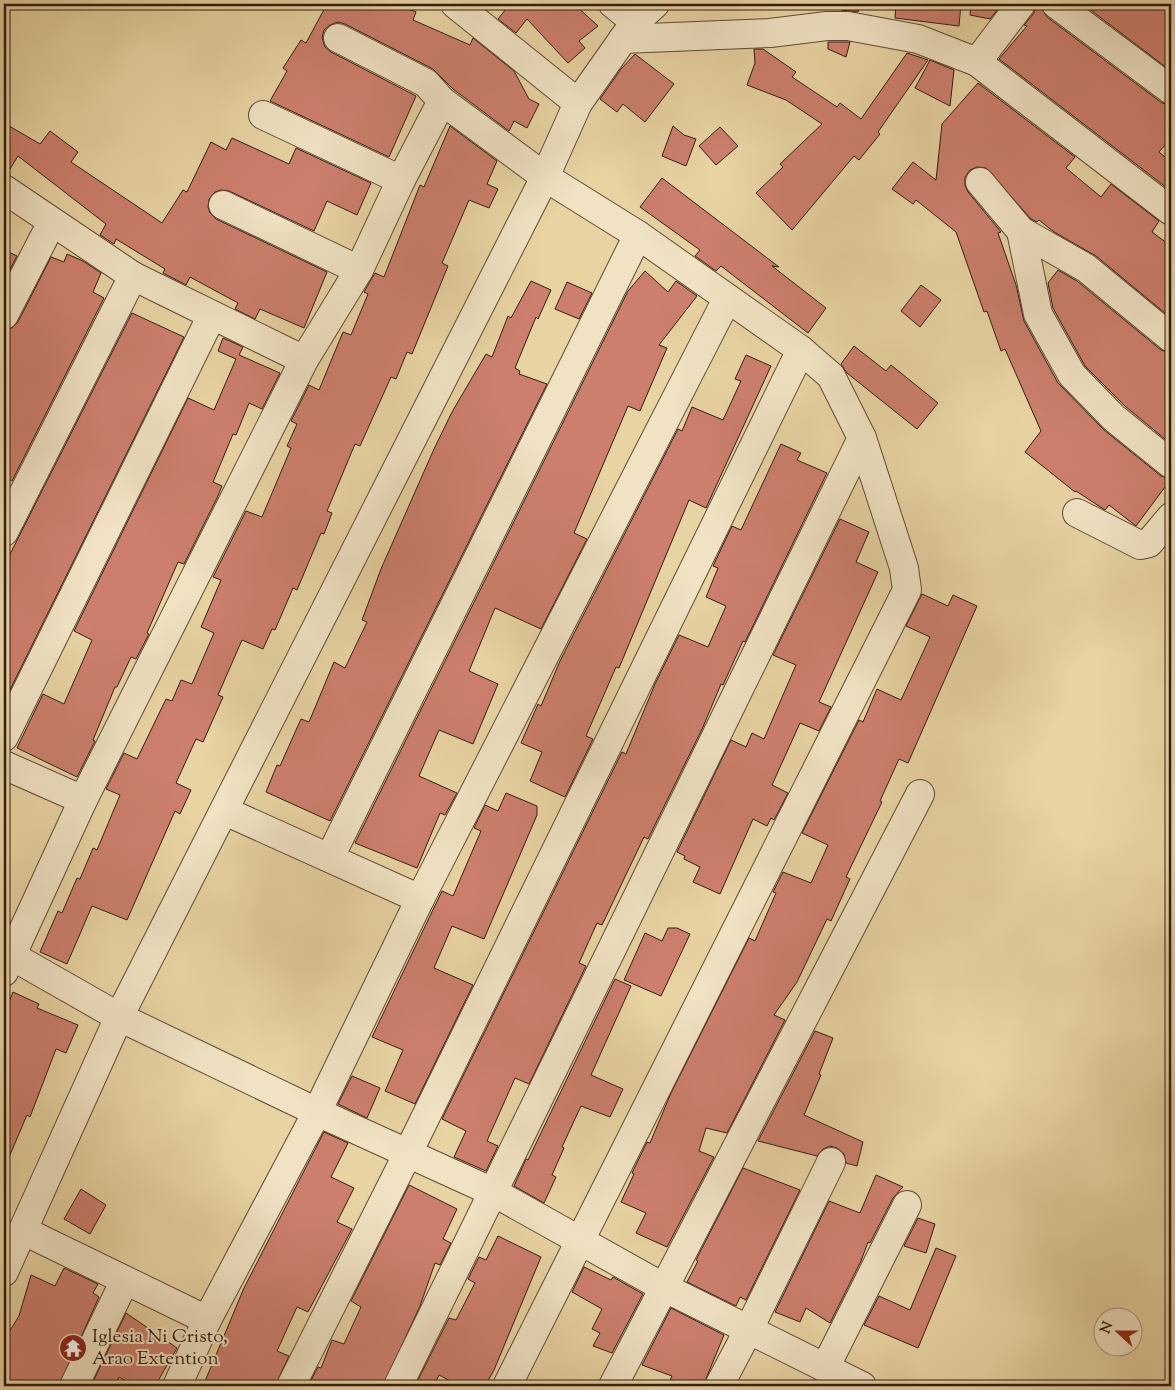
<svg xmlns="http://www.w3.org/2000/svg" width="1175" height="1390" font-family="'Sorts Mill Goudy',serif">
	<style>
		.building { fill: #cc7f6d; stroke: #321d11 }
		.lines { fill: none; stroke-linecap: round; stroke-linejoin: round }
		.minor-casing { stroke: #604a36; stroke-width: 30 }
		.minor { stroke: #f0e2c3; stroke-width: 28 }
		.labels { text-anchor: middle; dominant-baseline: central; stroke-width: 4; stroke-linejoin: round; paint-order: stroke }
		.poi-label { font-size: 19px; fill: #321d11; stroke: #f0e2c3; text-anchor: start }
	</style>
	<rect width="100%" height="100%" fill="#e8d3a3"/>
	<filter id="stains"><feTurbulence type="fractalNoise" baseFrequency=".004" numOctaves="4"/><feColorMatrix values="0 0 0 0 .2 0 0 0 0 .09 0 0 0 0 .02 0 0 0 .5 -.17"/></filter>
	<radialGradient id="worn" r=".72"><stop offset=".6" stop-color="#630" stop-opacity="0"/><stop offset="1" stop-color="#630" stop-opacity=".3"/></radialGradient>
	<!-- building -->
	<g class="building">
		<path d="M327,4H396L416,12L413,20L470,45L473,38L514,71L529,99L539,104L527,128L514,121L509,131L453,89L433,69L345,24L338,22L330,25L324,30L322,38L325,47L331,52L416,96L389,157L270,101L287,71L283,68L301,40L306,43Z"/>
		<path d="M510,4H574L598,26L579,41L585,48L568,63L527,19L516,33L498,19Z"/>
		<path d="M844,4H860L858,12L841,10Z"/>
		<path d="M896,4H961L959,26L895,18Z"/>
		<path d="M971,4H1002L990,19L970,15Z"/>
		<path d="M1036,4L1041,6L1047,17L1162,103L1171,105V138L1159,152L1171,162V191L999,59L1027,26L1024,25L1034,13Z"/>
		<path d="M1085,4H1171V71L1084,5Z"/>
		<path d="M828,42H850L846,57L828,49Z"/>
		<path d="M754,49H763L796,72L792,77L837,107L840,103L861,119L907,53L928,60L878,132L880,134L859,160L854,156L792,230L756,193L783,167L780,164L822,124L786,100L747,85L755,63Z"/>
		<path d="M635,54L674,84L645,122L623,104L617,112L600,99L621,69Z"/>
		<path d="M930,60L954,70L950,106L915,88Z"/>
		<path d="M978,83L1075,157L1066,168L1101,197L1111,184L1159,221L1152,232L1171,246V318L1096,256L1054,232L1039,220L1037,222L1031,219L986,168L977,167L970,170L965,177V185L968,192L1001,232L998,233L1016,285L1024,321L1058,383L1104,430L1161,476L1171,479L1136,526L1109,505L1105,510L1076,491L1075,492L1025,452L1041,431L1005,349L1001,351L987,311L984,312L956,232L916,200L913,204L892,189L913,162L936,180L942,124Z"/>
		<path d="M4,123L40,144L50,131L78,152L71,162L162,223L183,190L187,192L211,142L226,150L232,138L289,164L296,148L371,183L357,215L327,201L314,231L229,191L221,190L215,192L209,199L208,207L210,213L216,219L327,272L304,328L260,309L255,319L235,309L238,303L190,277L186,285L163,273L165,269L116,239L114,244L100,235L106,224L18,156L7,174H4Z"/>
		<path d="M450,126L497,161L487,184L498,189L489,208L469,200L442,263L448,266L412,354L407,352L396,379L391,377L360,446L355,444L327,511L332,513L324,534L321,533L297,590L293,588L275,630L272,629L263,649L242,640L218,695L223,697L203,742L196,739L176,783L191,790L180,814L175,811L127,920L92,906L67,964L40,952L58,911L62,913L77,878L80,879L93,848L97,850L120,795L106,789L124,753L137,759L166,699L172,701L181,680L192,684L214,633L201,627L221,580L213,577L246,511L262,517L291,448L287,446L297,424L291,421L309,385L319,390L343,332L351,335L368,294L364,292L375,273L384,277L420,185L424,187Z"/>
		<path d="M673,126L684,135L696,139L686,166L662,156Z"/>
		<path d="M720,127L738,146L716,165L699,146Z"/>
		<path d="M662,178L779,267L772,266L826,308L808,333L721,266L716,271L695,256L700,250L640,207Z"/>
		<path d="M4,250L17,256L4,281Z"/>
		<path d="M67,254L83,261L101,273L93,292L104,298L12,481L4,476V330L12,328L18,322L51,257L64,262Z"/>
		<path d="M1058,270L1077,281L1161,350L1171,353V444L1125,406L1085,366L1053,308L1048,283Z"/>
		<path d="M645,271L668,292L676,281L697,296L659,345L667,348L640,411L628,406L574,533L587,539L541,629L495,608L469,671L498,684L473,744L439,730L419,776L457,793L445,815L440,813L417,868L355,843L628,291Z"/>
		<path d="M531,281L551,290L538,319L536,317L515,368L520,371L519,374L547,384L330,821L266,792L277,765L280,766L301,719L309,722L334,662L345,668L367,622L362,620L381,569L434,449L452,412L486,354L492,357L508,316L511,318Z"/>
		<path d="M567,282L592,293L579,319L555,309Z"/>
		<path d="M921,285L941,300L920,327L901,311Z"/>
		<path d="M132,313L184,337L4,702V566Z"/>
		<path d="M223,338L243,347L239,355L280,373L262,409L249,403L236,435L233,434L213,482L222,486L217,498L184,564L178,562L147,633L149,634L136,659L131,657L117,687H115L93,740L95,741L77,777L17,748L43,694L64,704L92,640L74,631L188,398L214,410L236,359L218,351Z"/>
		<path d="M854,346L886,371L891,365L938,403L917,429L847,373L841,364Z"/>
		<path d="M746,355L771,366L706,508L689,500L619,668L616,667L586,736L593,739L565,797L530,781L542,752L521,743L538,704L541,706L560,661L678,429L682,431L692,407L723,420L741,381L735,379Z"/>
		<path d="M781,444L801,453L797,460L827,473L745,642L743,641L723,685L721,684L703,727L648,839L644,837L602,925L597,923L579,963L586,966L529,1084L515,1078L487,1141L498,1146L486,1171L454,1157L466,1131L442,1119L622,752L626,754L655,684L679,635L708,647L726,606L706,597L718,568L713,566L732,526L741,530Z"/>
		<path d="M840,519L869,532L856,562L878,572L819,702L831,707L819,731L800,723L772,785L788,793L774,820L771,818L767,826L753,819L720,894L693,882L700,867L684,859L685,856L677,852L731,740L746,747L752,733L764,739L796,665L773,655Z"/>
		<path d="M922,594L948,606L953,595L977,606L908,763L899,759L880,801L882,802L846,877L850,879L831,921L827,919L797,982L774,1015L785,1020L727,1133L706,1128L699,1151L714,1157L667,1247L636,1233L646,1213L621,1202L634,1174L632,1173L647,1142L650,1143L671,1093L749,938L755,941L776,893L773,892L783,872L811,883L828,845L802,833L859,720L863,722L877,689L901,700L930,637L906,626Z"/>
		<path d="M506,793L537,806V815L484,939L452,926L434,968L473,985L415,1104L385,1091L403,1050L372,1037L442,891L453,896L481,831L474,828L485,805L498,811Z"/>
		<path d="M668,928H677L690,934L661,996L624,980L645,933L662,941Z"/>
		<path d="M615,979L631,986L591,1075L623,1089L610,1117L581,1106L562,1147L564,1148L552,1175L556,1177L544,1203L514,1186L526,1159L528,1160Z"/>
		<path d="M13,992L39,1004L37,1008L78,1025L66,1053L56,1049L30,1117L27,1115L4,1169V1014Z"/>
		<path d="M815,1031L833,1038L819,1074L821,1075L804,1115L863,1142L857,1166L846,1163L844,1154L837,1148L830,1146L823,1149L817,1156L758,1141Z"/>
		<path d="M352,1076L380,1088L367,1118L338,1104Z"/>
		<path d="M324,1132L348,1143L331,1177L354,1188L337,1222L352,1229L308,1312L297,1307L277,1351L289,1356L275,1386H203L244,1288Z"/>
		<path d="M743,1168L800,1190L746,1300L740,1297L736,1306L687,1282L698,1261L696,1260Z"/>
		<path d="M876,1175L903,1187L893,1198L870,1243L868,1242L861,1261L830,1323L806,1308L800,1322L775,1312L829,1201L860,1213Z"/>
		<path d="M409,1185L457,1209L443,1239L451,1243L440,1265L435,1263L420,1306L383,1386H308L318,1367L321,1368L332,1340L344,1344L361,1307L351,1301Z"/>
		<path d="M81,1189L106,1205L90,1234L64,1219Z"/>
		<path d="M918,1218L935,1224L926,1253L904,1246Z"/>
		<path d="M498,1236L541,1257L494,1370L485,1386H460L439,1375L434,1386H415L449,1318L456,1320L475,1283L468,1279L479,1257L486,1260Z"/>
		<path d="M936,1248L956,1256L918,1348L864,1325L879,1296L910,1310Z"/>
		<path d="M584,1267L611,1280L613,1277L643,1294L612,1353L593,1346L600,1333L592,1329L602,1309L572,1292Z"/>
		<path d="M64,1268L98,1284L93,1293L99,1297L59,1386H4V1340L19,1316L31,1275L55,1286Z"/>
		<path d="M671,1308L724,1335L703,1386H667L672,1376L642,1365Z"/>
		<path d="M126,1313L177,1348L155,1386H135L119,1377L115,1386H91Z"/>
	</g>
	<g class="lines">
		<!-- minor casing -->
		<g class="minor-casing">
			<g id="minor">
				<path d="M455,4L578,103"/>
				<path d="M613,4L635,22"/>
				<path d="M1056,4L1171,90"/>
				<path d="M338,38L426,83L442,101"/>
				<path d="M623,39L770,33L827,26H848L918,39L977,62L1171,211"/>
				<path d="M977,62L1021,4"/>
				<path d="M263,115L401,180"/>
				<path d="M980,182L1021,231L1086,268L1171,338"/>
				<path d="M4,189L133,276L304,360"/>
				<path d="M223,205L359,270"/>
				<path d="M1021,231L1038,314L1072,375L1114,418L1171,464"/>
				<path d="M4,315L52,222"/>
				<path d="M1077,513L1140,545L1149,543L1171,517"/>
				<path d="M4,532L133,276"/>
				<path d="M4,737L212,315"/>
				<path d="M4,765L83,800"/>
				<path d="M225,811L420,899"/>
				<path d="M330,857L638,235"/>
				<path d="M12,956L119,1017L317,1112L493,1192L663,1287L862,1386"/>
				<path d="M4,972L83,800L304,360L359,270L401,180L442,101L545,177L638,235L801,350L831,376L862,438L904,568L907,590L507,1386"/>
				<path d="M24,1231L207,1320"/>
				<path d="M4,1272L119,1017L545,177L578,103L635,22L655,4"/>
				<path d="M825,1368L907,1205"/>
				<path d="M74,1386L124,1282"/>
				<path d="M177,1386L207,1320L317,1112L420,899L727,299"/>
				<path d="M291,1386L408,1153L801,350"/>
				<path d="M398,1386L862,438"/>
				<path d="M613,1386L920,794"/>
				<path d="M719,1386L749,1329L831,1162"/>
			</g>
		</g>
		<!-- minor -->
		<use href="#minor" class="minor"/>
	</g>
	<!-- icons -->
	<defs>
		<g id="temple-disc" transform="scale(1.4375)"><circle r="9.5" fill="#8f2418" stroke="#f0e2c3"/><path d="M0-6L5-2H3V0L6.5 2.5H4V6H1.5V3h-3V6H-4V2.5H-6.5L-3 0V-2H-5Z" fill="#fff"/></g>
	</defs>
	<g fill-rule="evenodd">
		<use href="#temple-disc" x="73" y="1348"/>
	</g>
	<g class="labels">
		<!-- poi labels -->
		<g class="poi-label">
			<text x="92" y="1337">Iglesia Ni Cristo,<tspan x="92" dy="22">Arao Extention</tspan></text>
		</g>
	</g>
	<!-- margin -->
	<rect width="1175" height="1390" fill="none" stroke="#e8d3a3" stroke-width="20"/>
	<rect x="5" y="5" width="1165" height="1380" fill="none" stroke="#321d11" stroke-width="2.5"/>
	<rect x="10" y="10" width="1155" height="1370" fill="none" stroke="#321d11"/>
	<!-- north arrow -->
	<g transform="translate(1118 1332) rotate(291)"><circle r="24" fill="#f0e2c3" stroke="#a4937c"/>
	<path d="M0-4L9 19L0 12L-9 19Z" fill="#8f2418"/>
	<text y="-8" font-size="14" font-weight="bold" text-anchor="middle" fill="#321d11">N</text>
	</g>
	<rect width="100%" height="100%" filter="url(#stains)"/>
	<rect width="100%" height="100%" fill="url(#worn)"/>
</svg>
